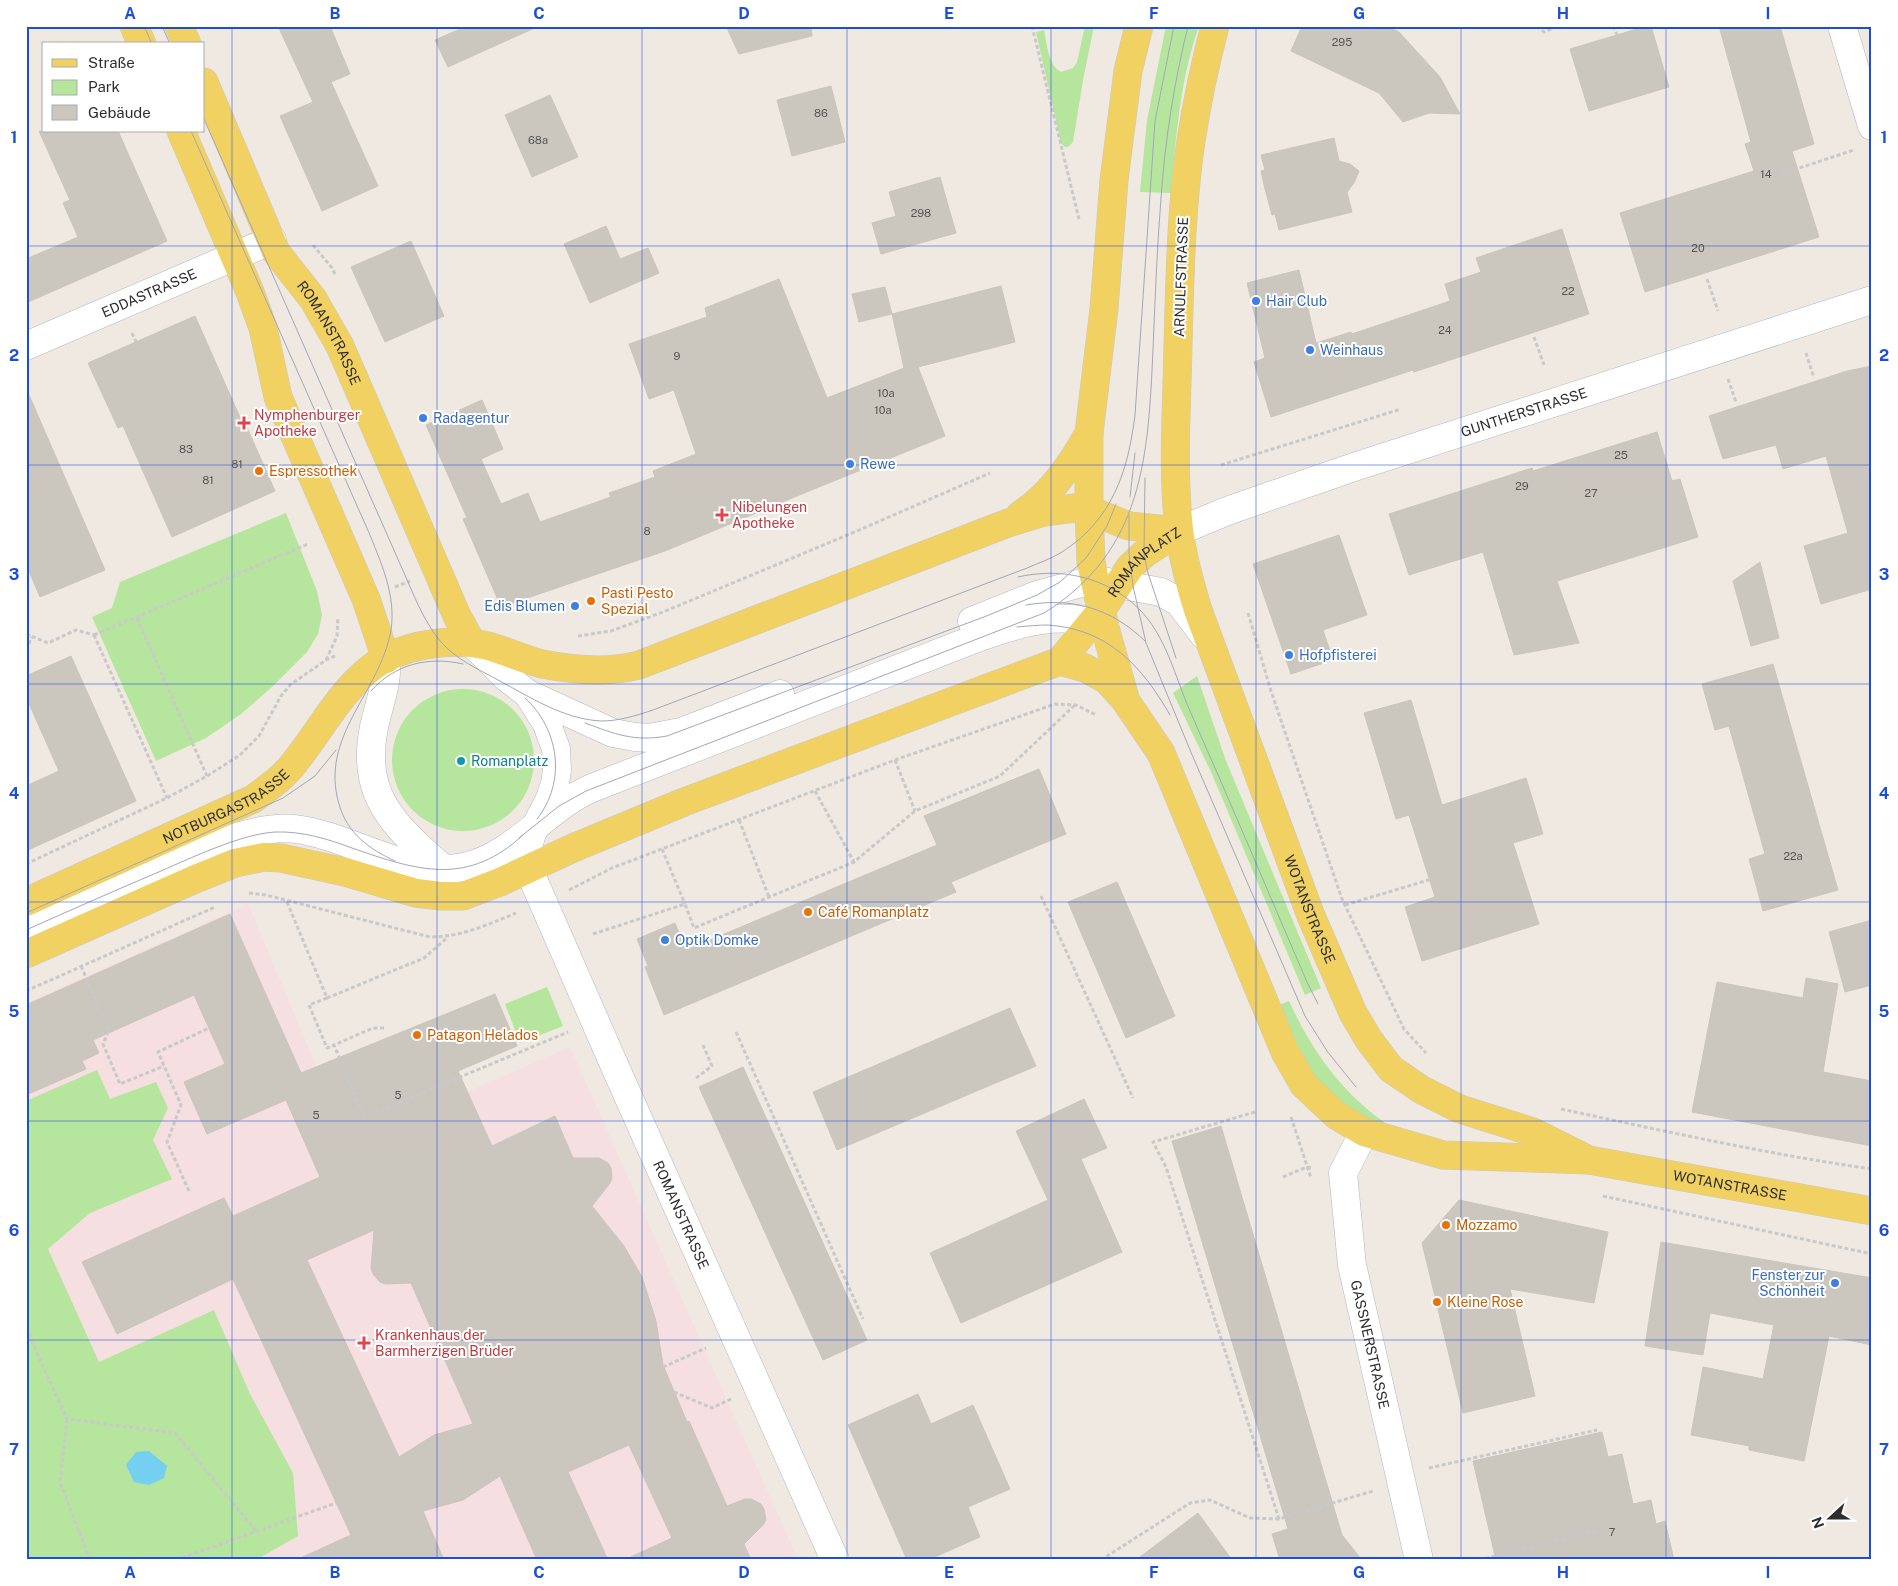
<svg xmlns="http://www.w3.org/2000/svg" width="1898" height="1586" font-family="'Public Sans',sans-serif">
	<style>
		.medical { fill: #f5dfe0 }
		.green { fill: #b6e59e }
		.water { fill: #75cff0 }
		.building { fill: #cbc7bf; stroke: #cbc5ba; fill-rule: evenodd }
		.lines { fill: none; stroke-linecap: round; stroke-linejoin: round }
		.minor-casing { stroke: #b4b7c1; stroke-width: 29 }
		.major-casing { stroke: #c9c9c9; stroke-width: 29 }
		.path { stroke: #c9c9c9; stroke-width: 3; stroke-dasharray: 4 2.5; stroke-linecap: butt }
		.minor { stroke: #fff; stroke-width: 28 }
		.major { stroke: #f2d163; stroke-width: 28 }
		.tram { stroke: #a3a6b8; stroke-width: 1 }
		.grid { fill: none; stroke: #1d4ed8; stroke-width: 1; stroke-opacity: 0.55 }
		.shop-dot { fill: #3f7fe0; stroke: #fff; stroke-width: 2 }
		.health-dot { fill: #e0444e; stroke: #fff; stroke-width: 2 }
		.food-dot { fill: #e8710a; stroke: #fff; stroke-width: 2 }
		.culture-dot { fill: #0f9aa8; stroke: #fff; stroke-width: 2 }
		.labels { text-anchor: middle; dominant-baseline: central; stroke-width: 4; stroke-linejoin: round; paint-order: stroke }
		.number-label { font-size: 11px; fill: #555452 }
		.street-label { font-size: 14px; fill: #2e2e2e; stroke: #fff }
		.shop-label { font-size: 14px; fill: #366cbe; stroke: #fff; text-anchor: start }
		.health-label { font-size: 14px; fill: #be3a42; stroke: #fff; text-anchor: start }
		.food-label { font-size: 14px; fill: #c56008; stroke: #fff; text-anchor: start }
		.culture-label { font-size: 14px; fill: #0d838f; stroke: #fff; text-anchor: start }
		.neatline { fill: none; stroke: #1d4ed8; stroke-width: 2 }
		.grid-label { font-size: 16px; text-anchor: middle; font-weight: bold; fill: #1d4ed8 }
	</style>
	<rect width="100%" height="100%" fill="#efe9e1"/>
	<!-- medical -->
	<path class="medical" d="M248,904L322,1080L428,1109L570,1047L798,1560H26V1003Z"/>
	<!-- green -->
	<g class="green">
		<path d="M1085,26H1094L1083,80L1073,142L1068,147H1065L1061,143L1036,32L1044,30C1047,44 1048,65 1061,72L1073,68L1077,62Z"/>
		<path d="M1166,26H1199C1180,79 1176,137 1171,193L1140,192L1147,120Z"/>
		<path d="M286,513L317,591L322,615L318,634L307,652L272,687L241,714L206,738L156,761L92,617L112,608L120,582Z"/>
		<path d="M1197,676L1226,761L1321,988L1305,995L1212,774L1173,693Z"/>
		<circle cx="463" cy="760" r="71"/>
		<path d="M547,987L563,1026L520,1043L505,1004Z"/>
		<path d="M1289,1001C1311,1049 1340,1091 1384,1122L1385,1127L1346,1108L1307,1071L1276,1006Z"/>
		<path d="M97,1070L110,1099L156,1082L168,1108L153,1140L172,1179L90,1213L48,1249L99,1362L214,1310L250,1394L293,1473L298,1536L256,1560H26V1101Z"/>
	</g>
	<!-- water -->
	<path class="water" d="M149,1451L167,1466L164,1478L149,1485L134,1482L126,1465L136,1452Z"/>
	<!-- building -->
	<g class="building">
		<path d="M278,26H330L350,74L331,82L378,186L322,211L280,116L313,102Z"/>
		<path d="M467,26H539L448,67L435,40Z"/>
		<path d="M726,26H811L812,36L739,54Z"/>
		<path d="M1302,26H1387L1399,32L1440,77L1460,114L1429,113L1403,122L1379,93L1291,51Z"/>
		<path d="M1647,26H1651L1669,87L1589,111L1570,49Z"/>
		<path d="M1719,26H1780L1814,144L1792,151L1819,237L1645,292L1620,213L1754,171L1745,144L1751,142Z"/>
		<path d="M831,86L845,142L792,156L777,100Z"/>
		<path d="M550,95L578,157L532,177L505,115Z"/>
		<path d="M39,131H118L167,241L26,303V259L78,237L63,203L70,200Z"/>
		<path d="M1334,138L1339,161L1350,164L1359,171L1354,183L1347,192L1352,212L1279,230L1275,214L1272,215L1265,189L1261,171L1265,170L1261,155Z"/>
		<path d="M940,177L956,233L881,254L872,223L896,216L889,192Z"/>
		<path d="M606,226L620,259L648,248L659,273L590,303L564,244Z"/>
		<path d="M1562,229L1589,314L1414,372L1413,370L1271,417L1254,362L1265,358L1247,283L1299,270L1316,343L1351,332L1352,334L1450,301L1445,284L1481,272L1476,258Z"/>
		<path d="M411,241L444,316L385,342L351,267Z"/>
		<path d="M779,279L827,398L904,368L892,314L1001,286L1015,342L918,367L945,436L809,491L665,551L501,607L463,519L467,518L426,425L482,400L503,449L481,459L501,504L528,493L540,522L611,497L609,493L655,477L653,471L696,454L674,390L649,399L629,344L707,317L705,308Z"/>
		<path d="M885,287L892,314L859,322L852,294Z"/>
		<path d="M195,316L243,424L245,423L275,491L172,537L123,426L118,428L88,363Z"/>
		<path d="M1872,366V589L1821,604L1804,546L1848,533L1826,456L1783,469L1776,445L1723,459L1709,416L1847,371Z"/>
		<path d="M26,388L105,570L40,597L26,564Z"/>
		<path d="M1657,432L1672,481L1680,479L1698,537L1557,581L1579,643L1514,655L1483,552L1409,575L1389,514L1532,468L1533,471Z"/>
		<path d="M1339,535L1367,615L1323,630L1333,660L1291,674L1253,564Z"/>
		<path d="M1760,562L1779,638L1751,646L1733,581Z"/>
		<path d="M71,656L136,801L26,851V786L59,771L26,697V676Z"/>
		<path d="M1773,664L1838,890L1763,911L1749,859L1765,854L1729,726L1715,730L1702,684Z"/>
		<path d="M1411,700L1442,805L1526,778L1543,834L1513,843L1539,924L1422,961L1405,907L1435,897L1409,815L1396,819L1364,713Z"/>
		<path d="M1039,769L1066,834L951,882L956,892L664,1015L645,967L648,966L637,939L675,923L686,950L937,845L924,816Z"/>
		<path d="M1117,882L1175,1016L1126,1038L1068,902Z"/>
		<path d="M230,914L301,1073L495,994L517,1046L458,1071L492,1146L555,1116L573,1158H599L608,1163L611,1168L612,1178L610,1183L592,1206L624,1246L642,1277L656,1321L663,1365L687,1422L689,1421L727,1506L745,1499H751L761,1504L764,1509L766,1520L763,1525L744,1544L751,1560H624L672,1538L629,1445L568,1472L608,1560H537L500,1476L463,1500L423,1511L444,1560H296L351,1535L233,1279L117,1334L82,1262L224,1198L233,1216L320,1177L286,1100L207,1134L184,1082L225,1064L194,995L93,1040L99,1053L82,1061L86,1069L26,1095V1005ZM374,1230L371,1269L373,1274L380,1282L385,1284L411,1283L473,1424L434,1435L399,1457L307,1260Z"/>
		<path d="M1872,920V985L1845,992L1829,932Z"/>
		<path d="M1806,978L1838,984L1823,1072L1872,1081V1146L1692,1112L1717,982L1803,998Z"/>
		<path d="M1010,1008L1036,1066L837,1150L813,1092Z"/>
		<path d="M743,1067L867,1340L823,1360L699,1087Z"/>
		<path d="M1084,1099L1107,1148L1081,1159L1122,1252L961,1323L930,1253L1048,1200L1016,1131Z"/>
		<path d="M1221,1126L1342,1535L1362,1560H1280L1272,1534L1288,1529L1172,1141Z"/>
		<path d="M1459,1200L1608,1232L1594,1303L1510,1289L1535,1396L1463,1413L1422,1243Z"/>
		<path d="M1661,1242L1872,1278V1345L1829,1336L1804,1461L1749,1450V1446L1691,1435L1703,1367L1763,1379L1774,1325L1710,1313L1703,1355L1645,1346Z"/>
		<path d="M918,1394L931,1424L973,1405L1010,1489L968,1507L980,1537L928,1560H907L848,1425Z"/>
		<path d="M1602,1432L1608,1457L1622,1454L1633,1504L1651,1500L1656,1524L1665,1521L1674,1560H1496L1473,1461Z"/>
		<path d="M1198,1513L1232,1560H1136Z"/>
	</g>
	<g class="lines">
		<!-- minor casing -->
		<g class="minor-casing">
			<g id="minor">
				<path d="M1842,26L1872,126"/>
				<path id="s1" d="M26,346L272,240"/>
				<path id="s2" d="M1179,531L1227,511L1354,467L1872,300"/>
				<path d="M972,621L1037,595L1085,582L1102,581L1161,592L1179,602L1204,635"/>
				<path id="s3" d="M472,643L506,677L528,694L547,724L556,749L557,770L555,784L549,801L532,833L527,850L529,870L612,1060L835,1560"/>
				<path d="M386,659C388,683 379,704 374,727C363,781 381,813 421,849C429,856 438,865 447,871"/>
				<path d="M528,694L613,733L635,737L649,738L681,732L780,694"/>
				<path d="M26,926C61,911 96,896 130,880C171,862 251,823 295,829C352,836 405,878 464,867C513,857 546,808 592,788L977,638C1016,624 1065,608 1105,628"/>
				<path id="s4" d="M1364,1132L1343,1173L1352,1265L1419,1560"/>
			</g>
		</g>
		<!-- major casing -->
		<g class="major-casing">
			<g id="major">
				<path d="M134,26L142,44"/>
				<path d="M179,26L187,44"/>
				<path id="s5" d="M1215,26C1205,64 1197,102 1191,141C1181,208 1180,276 1178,344C1177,406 1172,468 1179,529C1182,556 1190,584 1198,610L1311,916L1353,1013L1369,1040L1391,1069L1422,1090L1460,1109L1533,1132L1589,1160"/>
				<path id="s6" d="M204,82L276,252L313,299L340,346L457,616L472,643"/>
				<path d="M181,131L250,292L263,328L278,397L366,599L386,659"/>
				<path d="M1020,515C1050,496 1072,464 1089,433"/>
				<path id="s7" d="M1060,661L1085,668L1107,680L1125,700L1161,753L1285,1052L1304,1085L1336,1115L1364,1132L1443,1155L1589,1160L1872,1211"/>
				<path d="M1125,698L1105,628L1091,562L1089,510V433L1104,309L1114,180L1128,71L1139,26"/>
				<path id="s8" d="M26,902L253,799C268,788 284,777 295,762C323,727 345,682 384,659C413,643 456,638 488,646C506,651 523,659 542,664C573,670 609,673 639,665L1008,523L1044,512L1075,508L1089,510L1129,526L1179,531"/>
				<path id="s9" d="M26,954L193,880L235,863L264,857L281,858L345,872L416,893L441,896H463L500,882L573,848L684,802L1060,661L1101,611L1130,567L1144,554L1179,531"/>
			</g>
		</g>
		<!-- path -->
		<g class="path">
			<path d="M1032,26L1079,219"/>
			<path d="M1537,26L1544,32L1558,26"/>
			<path d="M1613,26L1617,35"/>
			<path d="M1781,174L1854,150"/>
			<path d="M313,245L332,268L335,274"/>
			<path d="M1707,279L1718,311"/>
			<path d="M132,333L136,342"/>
			<path d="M1534,337L1544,365"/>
			<path d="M1806,353L1814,378"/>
			<path d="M1728,379L1736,402"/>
			<path d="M1221,465L1401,409"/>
			<path d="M395,587L410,581"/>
			<path d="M1248,613L1271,691L1342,899L1404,1029L1426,1053"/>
			<path d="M137,618L207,776"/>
			<path d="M26,634L48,643L76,630L94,635"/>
			<path d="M94,635L308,544"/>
			<path d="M94,635L167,798"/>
			<path d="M578,636L611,631L663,612L857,531L990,473"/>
			<path d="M26,650L32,637"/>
			<path d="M326,660L337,636L338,618"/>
			<path d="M895,760L915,811"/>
			<path d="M815,791L854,862"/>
			<path d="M739,820L769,897"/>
			<path d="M662,849L685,904"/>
			<path d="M26,864L167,798L207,776L240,755L259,736L281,696L290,685L326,660L337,655"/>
			<path d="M569,890L612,868L895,760L1055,704L1076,705L1096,715"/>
			<path d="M249,893L266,895L430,937C461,937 487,925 516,913"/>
			<path d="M1041,896L1133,1098"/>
			<path d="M287,902L327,998L424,958L448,937"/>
			<path d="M1345,905L1432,879"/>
			<path d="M593,934L685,904L694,928L854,862L915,811L1000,776L1075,705"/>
			<path d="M81,966L109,1030L103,1044L120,1084L164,1066"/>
			<path d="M26,991L215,907"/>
			<path d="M327,998L309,1005L327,1048L334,1045"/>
			<path d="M384,1028H373L334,1045L364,1117L568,1032"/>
			<path d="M736,1032L863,1319"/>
			<path d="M696,1078L712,1066L703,1045"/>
			<path d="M1561,1109C1664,1131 1767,1154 1872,1169"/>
			<path d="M1255,1112L1153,1142L1166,1167L1279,1519"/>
			<path d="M1291,1117L1311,1178"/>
			<path d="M1283,1177L1307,1167L1312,1168"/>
			<path d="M189,1191L167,1142L181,1105L158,1052L209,1028"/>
			<path d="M1603,1196L1872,1254"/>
			<path d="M26,1328L67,1419L175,1433L256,1531"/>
			<path d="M663,1367L706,1348"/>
			<path d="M674,1392L712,1408L731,1399"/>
			<path d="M67,1419L60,1482L90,1560"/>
			<path d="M1429,1468L1597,1430"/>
			<path d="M176,1560L336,1503"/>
			<path d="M1101,1560L1190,1503L1210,1500L1250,1518L1279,1519L1373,1491"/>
			<path d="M1479,1560L1596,1531"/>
		</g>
		<!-- minor -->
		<use href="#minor" class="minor"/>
		<!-- major -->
		<use href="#major" class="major"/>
		<!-- tram -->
		<g class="tram">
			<path d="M144,26L152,44"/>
			<path d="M162,26L170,44"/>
			<path d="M204,119L408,582C417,603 426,624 441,642C457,660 478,669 498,680C530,697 563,719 601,721C619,721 635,716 653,710L1027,568C1038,563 1051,559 1062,552C1112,520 1128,472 1135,415L1155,121L1174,26"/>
			<path d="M191,131L370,535C382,565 396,596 391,630C380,693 319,736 339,804C347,833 369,849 395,861"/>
			<path d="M1145,478L1144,554L1148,573L1176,658"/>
			<path d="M1130,497L1135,453"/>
			<path d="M1129,515V553L1133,586L1146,643L1190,750L1305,1016L1327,1051L1356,1087"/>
			<path d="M1018,577C1061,567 1106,577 1138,608C1166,635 1175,677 1190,711C1230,801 1268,892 1307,982L1318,1004"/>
			<path d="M1026,605C1072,597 1111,608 1145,641"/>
			<path d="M1017,627C1028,626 1038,625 1048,625C1108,629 1142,666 1170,715"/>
			<path d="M371,691C395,664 428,656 463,664"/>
			<path d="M525,698C559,729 567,781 537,819"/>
			<path d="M585,723C615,734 634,742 667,736L989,615L1037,595L1060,582L1086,558L1107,526L1116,504"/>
			<path d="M519,838L559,806L586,791L1044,613C1144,551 1148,456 1153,350C1155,299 1157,249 1161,198C1165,140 1174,83 1188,26"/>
			<path d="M26,913L283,798L315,776L336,750"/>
			<path d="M26,930C71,910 116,890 161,871C193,857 242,834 275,832C302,831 328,839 352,848C418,871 468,887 524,834"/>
		</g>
	</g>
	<!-- grid -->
	<path class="grid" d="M232,26V1560M437,26V1560M642,26V1560M847,26V1560M1051,26V1560M1256,26V1560M1461,26V1560M1666,26V1560M26,246H1872M26,465H1872M26,684H1872M26,902H1872M26,1121H1872M26,1340H1872"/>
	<!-- markers -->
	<g class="shop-dot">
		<circle cx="1256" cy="301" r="5"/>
		<circle cx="1310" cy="350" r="5"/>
		<circle cx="423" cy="418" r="5"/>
		<circle cx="850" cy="464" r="5"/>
		<circle cx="575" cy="606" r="5"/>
		<circle cx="1289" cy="655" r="5"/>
		<circle cx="665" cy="940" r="5"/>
		<circle cx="1835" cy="1283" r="5"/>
	</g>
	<g class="health-dot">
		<path d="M241.5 415.5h5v5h5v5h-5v5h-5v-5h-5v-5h5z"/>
		<path d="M719.5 507.5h5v5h5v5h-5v5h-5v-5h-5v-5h5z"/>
		<path d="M361.5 1335.5h5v5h5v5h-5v5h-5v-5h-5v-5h5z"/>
	</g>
	<g class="food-dot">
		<circle cx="259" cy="471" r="5"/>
		<circle cx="591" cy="601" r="5"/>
		<circle cx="808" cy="912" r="5"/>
		<circle cx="417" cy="1035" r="5"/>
		<circle cx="1446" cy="1225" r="5"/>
		<circle cx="1437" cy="1302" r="5"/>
	</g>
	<circle class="culture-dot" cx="461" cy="761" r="5"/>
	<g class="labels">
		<!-- number labels -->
		<g class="number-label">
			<text x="1342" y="42">295</text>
			<text x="821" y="113">86</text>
			<text x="538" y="140">68a</text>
			<text x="1766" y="174">14</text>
			<text x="921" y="213">298</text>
			<text x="1698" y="248">20</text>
			<text x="1568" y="291">22</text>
			<text x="1445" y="330">24</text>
			<text x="677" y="356">9</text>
			<text x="886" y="393">10a</text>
			<text x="883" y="410">10a</text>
			<text x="186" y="449">83</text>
			<text x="1621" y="455">25</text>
			<text x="237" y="464">81</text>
			<text x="208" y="480">81</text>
			<text x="1522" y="486">29</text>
			<text x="1591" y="493">27</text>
			<text x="647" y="531">8</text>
			<text x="1793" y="856">22a</text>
			<text x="398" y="1095">5</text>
			<text x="316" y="1115">5</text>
			<text x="1612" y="1532">7</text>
		</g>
		<!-- street labels -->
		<g class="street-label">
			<text transform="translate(1181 277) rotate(-88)">ARNULFSTRASSE</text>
			<text stroke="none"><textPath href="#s1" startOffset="134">EDDASTRASSE</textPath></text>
			<text stroke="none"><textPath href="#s6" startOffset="282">ROMANSTRASSE</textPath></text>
			<text stroke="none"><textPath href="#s2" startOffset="365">GUNTHERSTRASSE</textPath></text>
			<text stroke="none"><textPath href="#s9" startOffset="1234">ROMANPLATZ</textPath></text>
			<text stroke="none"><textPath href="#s8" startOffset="222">NOTBURGASTRASSE</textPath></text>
			<text stroke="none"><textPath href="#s5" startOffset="909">WOTANSTRASSE</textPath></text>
			<text stroke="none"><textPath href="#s7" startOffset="952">WOTANSTRASSE</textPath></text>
			<text stroke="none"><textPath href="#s3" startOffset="642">ROMANSTRASSE</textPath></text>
			<text stroke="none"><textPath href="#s4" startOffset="220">GASSNERSTRASSE</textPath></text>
		</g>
		<!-- shop labels -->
		<g class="shop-label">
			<text x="1266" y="301">Hair Club</text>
			<text x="1320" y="350">Weinhaus</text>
			<text x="433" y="418">Radagentur</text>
			<text x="860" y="464">Rewe</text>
			<text x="565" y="606" text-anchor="end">Edis Blumen</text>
			<text x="1299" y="655">Hofpfisterei</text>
			<text x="675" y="940">Optik Domke</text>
			<text x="1825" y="1275" text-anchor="end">Fenster zur<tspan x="1825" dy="16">Schönheit</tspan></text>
		</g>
		<!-- health labels -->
		<g class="health-label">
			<text x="254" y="415">Nymphenburger<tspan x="254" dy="16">Apotheke</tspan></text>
			<text x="732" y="507">Nibelungen<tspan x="732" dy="16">Apotheke</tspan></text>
			<text x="375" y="1335">Krankenhaus der<tspan x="375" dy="16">Barmherzigen Brüder</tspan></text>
		</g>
		<!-- food labels -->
		<g class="food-label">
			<text x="269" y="471">Espressothek</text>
			<text x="601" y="593">Pasti Pesto<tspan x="601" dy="16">Spezial</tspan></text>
			<text x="818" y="912">Café Romanplatz</text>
			<text x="427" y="1035">Patagon Helados</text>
			<text x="1456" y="1225">Mozzamo</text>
			<text x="1447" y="1302">Kleine Rose</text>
		</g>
		<!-- culture labels -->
		<g class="culture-label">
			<text x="471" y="761">Romanplatz</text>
		</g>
	</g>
	<!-- border -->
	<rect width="1898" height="1586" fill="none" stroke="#ffffff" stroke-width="55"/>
	<!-- legend -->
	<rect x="42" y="42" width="162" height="90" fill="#ffffff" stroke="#ababab"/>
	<rect x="52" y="59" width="25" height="8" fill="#f2d163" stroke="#ababab"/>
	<text x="88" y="68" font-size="15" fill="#2e2e2e">Straße</text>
	<rect x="52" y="80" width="25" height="15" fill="#b6e59e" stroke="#ababab"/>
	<text x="88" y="92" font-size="15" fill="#2e2e2e">Park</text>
	<rect x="52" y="105" width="25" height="15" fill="#cbc7bf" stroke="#ababab"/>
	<text x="88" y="118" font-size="15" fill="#2e2e2e">Gebäude</text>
	<!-- north arrow -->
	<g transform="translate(1830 1518) rotate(249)" stroke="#ffffff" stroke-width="4" paint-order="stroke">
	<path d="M0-4L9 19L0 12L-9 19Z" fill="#2e2e2e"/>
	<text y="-8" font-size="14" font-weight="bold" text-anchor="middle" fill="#2e2e2e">N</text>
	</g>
	<rect x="28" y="28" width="1842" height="1530" class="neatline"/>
	<g class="grid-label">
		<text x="130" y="19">A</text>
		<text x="335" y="19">B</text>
		<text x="539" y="19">C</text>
		<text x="744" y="19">D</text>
		<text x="949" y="19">E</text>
		<text x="1154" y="19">F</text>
		<text x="1359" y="19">G</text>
		<text x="1563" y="19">H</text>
		<text x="1768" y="19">I</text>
		<text x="14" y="143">1</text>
		<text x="1884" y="143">1</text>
		<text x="14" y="361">2</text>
		<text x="1884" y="361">2</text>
		<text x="14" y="580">3</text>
		<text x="1884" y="580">3</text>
		<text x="14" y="799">4</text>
		<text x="1884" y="799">4</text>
		<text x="14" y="1017">5</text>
		<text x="1884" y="1017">5</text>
		<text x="14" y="1236">6</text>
		<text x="1884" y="1236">6</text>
		<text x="14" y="1455">7</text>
		<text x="1884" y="1455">7</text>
		<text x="130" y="1578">A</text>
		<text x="335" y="1578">B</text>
		<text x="539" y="1578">C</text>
		<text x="744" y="1578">D</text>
		<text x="949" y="1578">E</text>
		<text x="1154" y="1578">F</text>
		<text x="1359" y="1578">G</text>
		<text x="1563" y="1578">H</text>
		<text x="1768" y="1578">I</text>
	</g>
</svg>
